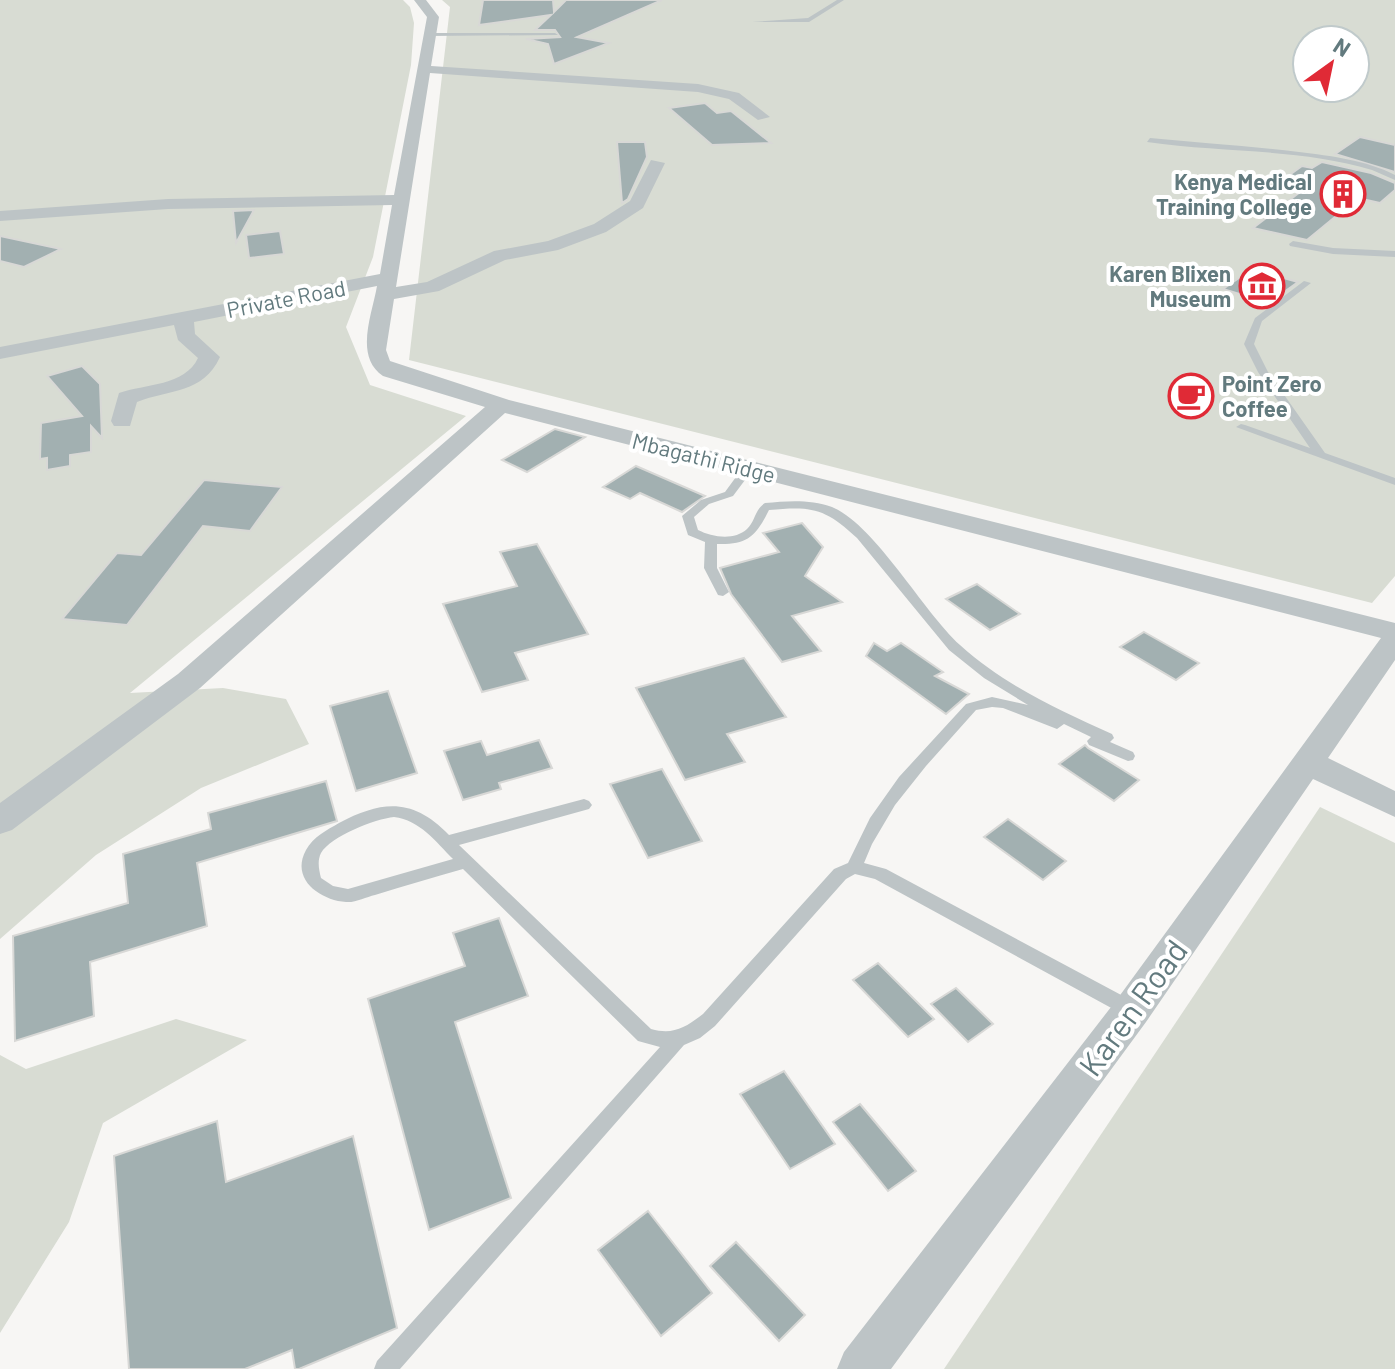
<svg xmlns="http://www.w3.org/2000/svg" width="1395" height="1369" font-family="Barlow,sans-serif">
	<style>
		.green { fill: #d8dcd3; fill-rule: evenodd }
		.building { fill: #a2b0b1; stroke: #d8d8d6; stroke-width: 2 }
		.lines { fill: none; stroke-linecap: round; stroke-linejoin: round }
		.lane { fill: #bdc4c6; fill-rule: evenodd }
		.street { fill: #bdc4c6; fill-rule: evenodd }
		.labels { text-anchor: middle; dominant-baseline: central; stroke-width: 8; stroke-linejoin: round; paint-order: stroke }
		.far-poi-label { font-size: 22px; font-weight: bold; fill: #627a7e; stroke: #fff; text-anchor: end }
		.far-street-label { font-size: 22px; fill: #627a7e; stroke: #fff }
		.near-street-label { font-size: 32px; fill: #627a7e; stroke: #fff }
	</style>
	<rect width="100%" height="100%" fill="#f7f6f4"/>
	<!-- green -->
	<g class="green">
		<path d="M0,0H403L410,7L414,23L411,65L373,257L346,327L370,385L466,416L130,693L223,688L286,699L309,744L201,788L96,855L0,939Z"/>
		<path d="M442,0H1395V576L1372,603L409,360L450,7ZM1307,40H1355V88H1307Z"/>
		<path d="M1320,807L1395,843V1369H944Z"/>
		<path d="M176,1019L247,1040L103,1123L69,1222L0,1333V1055L26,1069Z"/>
	</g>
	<!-- building -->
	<g class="building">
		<path d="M483,0H553L554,12L566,0H662L577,37L609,43L554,64L548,44L526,39L560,37L555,30H535L551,15L479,25Z"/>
		<path d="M705,103L717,113L731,111L771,143L712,145L669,108Z"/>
		<path d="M1360,137L1395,145V172L1335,154Z"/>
		<path d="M617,142H645L647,157L628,199L622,203Z"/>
		<path d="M1322,162L1371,173L1395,183V190L1380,203L1358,198L1307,240L1253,228L1300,192L1274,186L1302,166L1312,168Z"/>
		<path d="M254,210L236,243L233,211Z"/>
		<path d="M280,231L284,254L249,258L246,235Z"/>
		<path d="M0,236L61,249L24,267L0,261Z"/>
		<path d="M1252,269L1298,282L1269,303L1223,289Z"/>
		<path d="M82,366L100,384L102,438L91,426V452L70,455V466L47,470V458L40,459L41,423L82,416L47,376Z"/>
		<path d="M555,429L585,437L527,472L502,460Z"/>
		<path d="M636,466L705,496L682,512L640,493L630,499L603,487Z"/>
		<path d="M204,480L282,487L250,531L203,526L127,625L62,619L117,553L141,555Z"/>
		<path d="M802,523L823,547L805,576L842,602L792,616L821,651L782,662L731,594L720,568L779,552L763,533Z"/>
		<path d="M537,544L588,634L515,653L528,680L482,692L443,604L517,586L500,552Z"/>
		<path d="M977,584L1020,614L990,630L946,599Z"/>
		<path d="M1144,632L1199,663L1176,680L1120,647Z"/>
		<path d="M874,643L887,651L901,643L943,672L935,676L969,694L946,714L866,656Z"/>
		<path d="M744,658L786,717L727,734L745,762L685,780L636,688Z"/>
		<path d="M388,691L417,773L356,791L330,706Z"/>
		<path d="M539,740L552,768L499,783L501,789L463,800L444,751L481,741L487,755Z"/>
		<path d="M1085,745L1088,748L1139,780L1114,801L1059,764Z"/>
		<path d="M662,769L702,841L648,858L610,784Z"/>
		<path d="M326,781L337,821L197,863L207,926L90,962L94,1016L15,1041L13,936L128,903L123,854L211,829L208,813Z"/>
		<path d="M1008,819L1066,861L1043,880L984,837Z"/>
		<path d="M499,918L528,996L455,1022L511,1198L429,1230L368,999L465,966L453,933Z"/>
		<path d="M878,963L934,1019L908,1037L853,980Z"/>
		<path d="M956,988L993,1024L968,1042L931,1004Z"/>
		<path d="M784,1071L835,1144L790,1169L740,1094Z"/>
		<path d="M860,1104L916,1171L888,1191L833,1122Z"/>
		<path d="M217,1121L226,1182L353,1136L397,1328L299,1369H295L292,1350L245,1369H129L114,1156Z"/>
		<path d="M648,1211L712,1293L661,1336L598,1250Z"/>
		<path d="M736,1242L805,1315L779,1341L710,1266Z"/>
	</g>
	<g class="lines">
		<!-- lane -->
		<g class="lane">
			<path d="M837,0H844L809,22H752L808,18Z"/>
			<path d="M430,33H555L558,35L428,36Z"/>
			<path d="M1150,138C1200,143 1249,146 1299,152C1331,156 1366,160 1395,175V180C1387,177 1380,173 1372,170C1299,148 1222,153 1147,142Z"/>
			<path d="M1293,241L1333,248L1395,251V257L1333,254L1290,246L1289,244Z"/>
			<path d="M1304,281L1311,283L1262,321L1254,344L1268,372L1325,453L1395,478V485L1236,427L1241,424L1245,425L1310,448L1258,372L1244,344L1255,318Z"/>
			<path d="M748,465L754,468L733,496L709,504L694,517L698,530C712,537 734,541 747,529C755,522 755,509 765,503C787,501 810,499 832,507C875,525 922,610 960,645C1004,685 1059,710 1112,734L1114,738L1110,742L1133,752L1135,756L1133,760L1128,761L1089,745L1087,741L1091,737L1064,724L1057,729L1003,708L992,707L976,710L926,766L895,805L872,844L864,863L886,869L1138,1004L1141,1010L1138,1016L1132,1018L1126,1016L875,879L855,874L846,879L715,1026L700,1038L684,1045L400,1369H374L377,1361L660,1047L638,1041L463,869C434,877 404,886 375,895C366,897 355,903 346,902C320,900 290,879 306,850C313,837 327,830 339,823C383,800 413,798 449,835L584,799L589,801L592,805L589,809L459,845L651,1029C673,1035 685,1028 703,1014L834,869L848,863L870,818L899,777L966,704L992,697L1028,705L984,678L949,650L857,538C825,508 812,506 769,510C756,536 748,545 717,544V568L729,592L723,596L718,595L704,568L705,542L688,535L682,516L701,500L725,492L744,466ZM394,817C420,820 436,842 453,859L348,889L333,886L321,878C319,870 317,861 321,853C331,836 375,819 394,817Z"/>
		</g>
		<!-- street -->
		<path class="street" d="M414,0H426L439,17L431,66L698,84L739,93L770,117L758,120L729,99L698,92L430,73L396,287L427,282L494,251L548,241L594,224L630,201L651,160L665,163L643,208L606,232L558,250L505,260L439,291L394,299L386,350L390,361L509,400L1395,623V660L1328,758L1395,791V817L1313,779L1146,1022L891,1369H837L844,1352L1118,998L1381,638L505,413L200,688L12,830L0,834V803L178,674L485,407L383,376C354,356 372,315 377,286L194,322L195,334L220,357C203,394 170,389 137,402L130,426H114L111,421L119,393C145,384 185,386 198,358L178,340L174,325L0,359V347L380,274L392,205L168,209L0,221V211L168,199L394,195L427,17Z"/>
	</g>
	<!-- icons -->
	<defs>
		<g id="building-ring" transform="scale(2.3)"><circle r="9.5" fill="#fff" stroke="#e02a36" stroke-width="1.5"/><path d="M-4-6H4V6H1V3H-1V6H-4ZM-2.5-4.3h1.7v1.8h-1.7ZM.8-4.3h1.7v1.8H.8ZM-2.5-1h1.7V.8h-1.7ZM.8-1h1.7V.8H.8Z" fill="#e02a36"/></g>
		<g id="museum-ring" transform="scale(2.3)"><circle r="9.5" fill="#fff" stroke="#e02a36" stroke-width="1.5"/><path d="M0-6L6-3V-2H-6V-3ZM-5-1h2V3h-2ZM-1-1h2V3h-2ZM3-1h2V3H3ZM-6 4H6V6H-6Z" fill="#e02a36"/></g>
		<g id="cafe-ring" transform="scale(2.3)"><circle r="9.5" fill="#fff" stroke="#e02a36" stroke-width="1.5"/><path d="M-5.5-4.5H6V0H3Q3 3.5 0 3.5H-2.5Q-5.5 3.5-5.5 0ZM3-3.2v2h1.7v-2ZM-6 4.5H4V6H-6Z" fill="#e02a36"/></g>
	</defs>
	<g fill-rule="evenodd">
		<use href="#building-ring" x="1343" y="194"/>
		<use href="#museum-ring" x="1262" y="286"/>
		<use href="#cafe-ring" x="1191" y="396"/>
	</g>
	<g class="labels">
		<!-- far-poi labels -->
		<g class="far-poi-label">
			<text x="1312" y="181">Kenya Medical<tspan x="1312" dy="25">Training College</tspan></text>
			<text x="1231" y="273">Karen Blixen<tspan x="1231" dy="25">Museum</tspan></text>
			<text x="1222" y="383" text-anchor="start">Point Zero<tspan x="1222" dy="25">Coffee</tspan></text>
		</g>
		<!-- far-street labels -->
		<g class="far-street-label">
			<text transform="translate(286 298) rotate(-11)">Private Road</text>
			<text transform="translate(704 457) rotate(14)">Mbagathi Ridge</text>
		</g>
		<!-- near-street labels -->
		<g class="near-street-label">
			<text transform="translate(1132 1007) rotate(-54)">Karen Road</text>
		</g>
	</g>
	<!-- north arrow -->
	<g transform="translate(1331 64) rotate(33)"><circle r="38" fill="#ffffff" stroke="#c0cacb" stroke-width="2"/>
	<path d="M0-6L14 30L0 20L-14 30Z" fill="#e02a36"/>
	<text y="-12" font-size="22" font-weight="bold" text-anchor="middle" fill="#627a7e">N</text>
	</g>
</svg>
